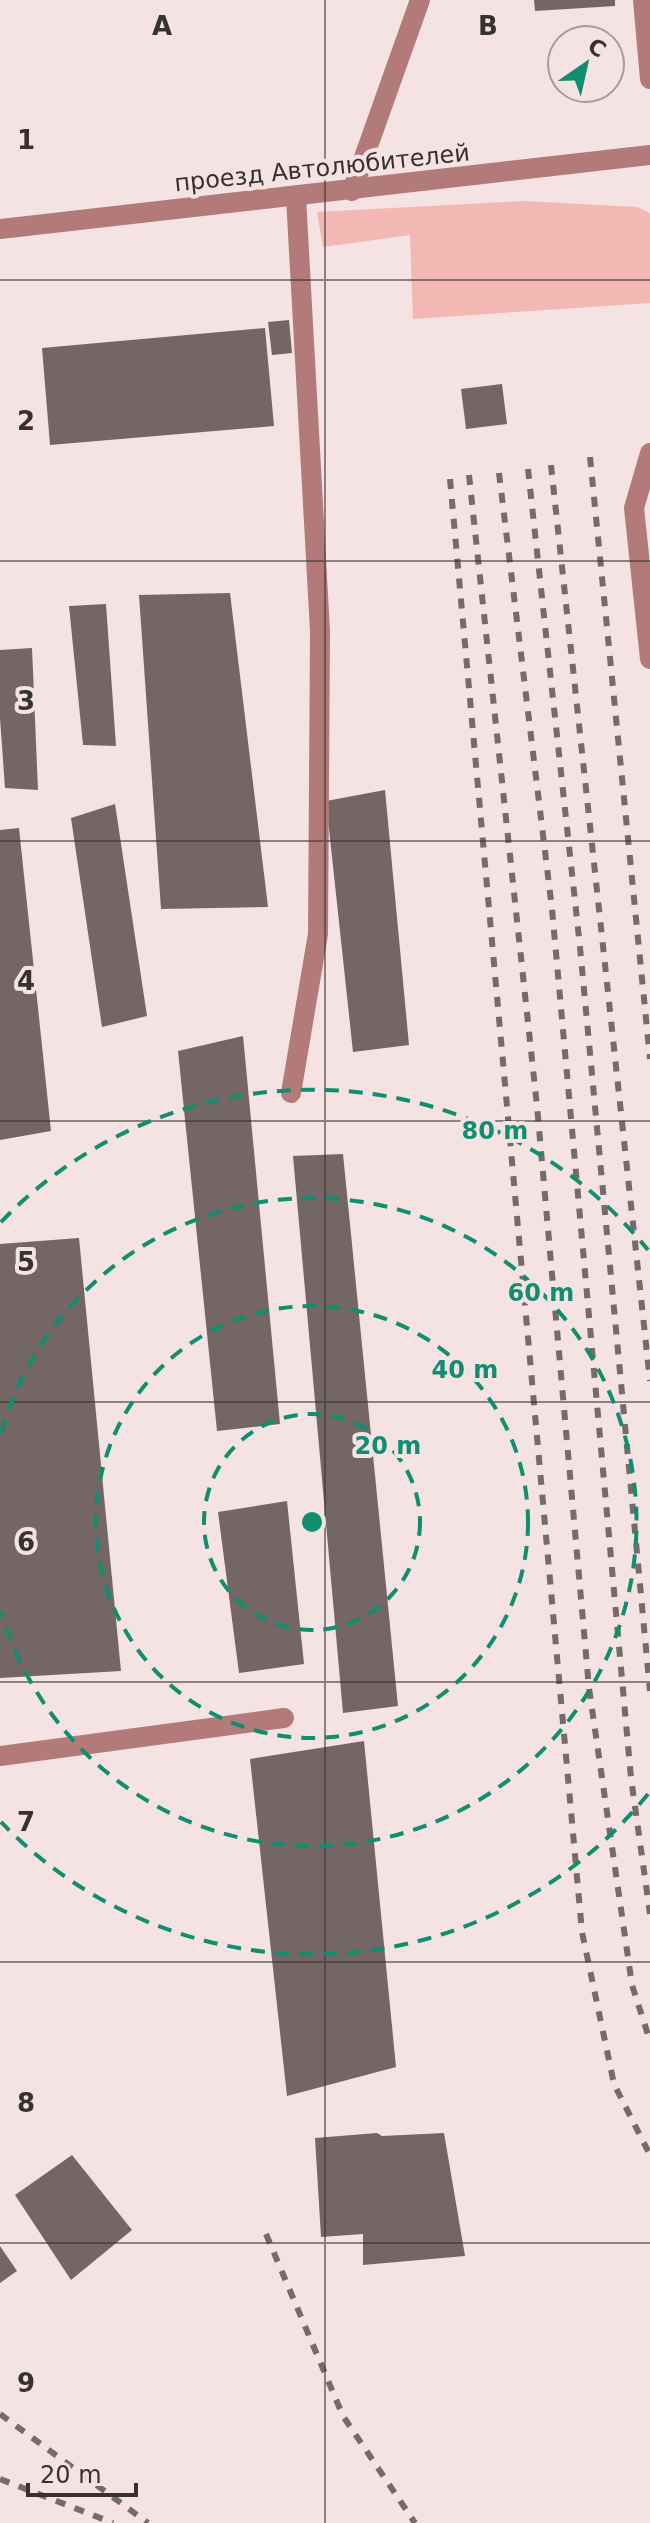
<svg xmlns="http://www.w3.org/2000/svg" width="650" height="2523" font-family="'DejaVu Sans',sans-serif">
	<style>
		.green { fill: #f3b7b4 }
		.building { fill: #746665 }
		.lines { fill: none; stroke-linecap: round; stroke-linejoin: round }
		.minor { stroke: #b27b79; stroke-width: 20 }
		.rail { stroke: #746b6a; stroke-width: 6; stroke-dasharray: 10 10; stroke-linecap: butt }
		.grid { fill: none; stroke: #373130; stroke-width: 2; stroke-opacity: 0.55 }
		.ring { fill: none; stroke: #118d71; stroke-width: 4; stroke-dasharray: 14 10 }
		.labels { text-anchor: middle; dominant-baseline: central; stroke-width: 8; stroke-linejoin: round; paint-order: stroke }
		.street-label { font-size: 24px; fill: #373130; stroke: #f4e3e2 }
		.grid-label { font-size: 26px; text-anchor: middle; font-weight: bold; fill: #373130; stroke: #f4e3e2; stroke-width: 8; stroke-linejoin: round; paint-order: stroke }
		.centre { fill: #118d71; stroke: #f4e3e2; stroke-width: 4 }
		.ring-label { font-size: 24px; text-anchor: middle; font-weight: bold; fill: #118d71; stroke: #f4e3e2; stroke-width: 8; stroke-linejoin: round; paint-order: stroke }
	</style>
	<rect width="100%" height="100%" fill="#f4e3e2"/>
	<!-- green -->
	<path class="green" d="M523,201L637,207L650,213V303L413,319L410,235L323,247L317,212Z"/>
	<!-- building -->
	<g class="building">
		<path d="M534,0H615V6L535,11Z"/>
		<path d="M610,47H615L617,64L610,65Z"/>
		<path d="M289,320L292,353L272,355L268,322Z"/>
		<path d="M265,328L274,426L50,445L42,348Z"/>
		<path d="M502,384L507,424L466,429L461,389Z"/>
		<path d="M230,593L268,907L161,909L139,595Z"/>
		<path d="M106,604L116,746L83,745L69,606Z"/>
		<path d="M32,648L38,790L5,788L0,718V650Z"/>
		<path d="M385,790L409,1045L353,1052L326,801Z"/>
		<path d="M115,804L147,1016L102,1027L71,818Z"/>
		<path d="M19,828L51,1131L0,1140V830Z"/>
		<path d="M243,1036L280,1424L217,1431L178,1051Z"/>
		<path d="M343,1154L398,1706L343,1713L293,1156Z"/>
		<path d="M79,1238L121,1671L0,1678V1244Z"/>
		<path d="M287,1501L304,1664L239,1673L218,1512Z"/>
		<path d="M364,1741L396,2067L287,2096L250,1759Z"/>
		<path d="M377,2133L382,2136L444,2133L465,2256L363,2265V2234L321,2237L315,2138Z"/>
		<path d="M72,2155L132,2230L71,2280L15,2195Z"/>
		<path d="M0,2246L17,2271L0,2283Z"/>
	</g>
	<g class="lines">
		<!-- minor -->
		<g class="minor">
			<path d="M643,0L650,79"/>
			<path d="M352,191L420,0"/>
			<path d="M0,229L650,155"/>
			<path d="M650,453L634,508L650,659"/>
			<path d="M291,1093L318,934L320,631L296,197"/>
			<path d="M0,1756L284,1718"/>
		</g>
		<!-- rail -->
		<g class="rail">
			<path d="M590,457L650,1059"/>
			<path d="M551,465L650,1381"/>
			<path d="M528,469L580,947L650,1691"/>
			<path d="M499,473L552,909L631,1778L650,1914"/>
			<path d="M469,475L537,1106L589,1688L632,1985L650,2041"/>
			<path d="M450,479L582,1932L614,2084L650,2155"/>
			<path d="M266,2234L343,2416L415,2523"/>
			<path d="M0,2414L148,2523"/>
			<path d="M0,2479L113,2523"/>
		</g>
	</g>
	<!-- grid -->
	<path class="grid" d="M325,0V2523M0,280H650M0,561H650M0,841H650M0,1121H650M0,1402H650M0,1682H650M0,1962H650M0,2243H650"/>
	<!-- distance rings -->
	<g class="ring">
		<circle cx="312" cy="1522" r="108"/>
		<circle cx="312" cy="1522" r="216"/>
		<path d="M1 1433A324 324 0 1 1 1 1611"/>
		<path d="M648 1794A432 432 0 0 1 1 1822M1 1222A432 432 0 0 1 648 1250"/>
	</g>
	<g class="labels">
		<!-- street labels -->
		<g class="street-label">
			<text transform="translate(322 168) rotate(-6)">проезд Автолюбителей</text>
		</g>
	</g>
	<g class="grid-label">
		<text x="162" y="35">A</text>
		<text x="488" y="35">B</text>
		<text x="26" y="149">1</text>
		<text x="26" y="430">2</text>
		<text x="26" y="710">3</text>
		<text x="26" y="990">4</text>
		<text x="26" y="1271">5</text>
		<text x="26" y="1551">6</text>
		<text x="26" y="1831">7</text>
		<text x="26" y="2112">8</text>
		<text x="26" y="2392">9</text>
	</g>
	<circle cx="312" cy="1522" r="12" class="centre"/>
	<g class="ring-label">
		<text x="495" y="1139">80 m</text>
		<text x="541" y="1301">60 m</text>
		<text x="465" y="1378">40 m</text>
		<text x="388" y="1454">20 m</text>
	</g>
	<!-- north arrow -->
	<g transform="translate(586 64) rotate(34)"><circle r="38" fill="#f4e3e2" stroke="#a89c9b" stroke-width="2"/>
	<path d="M0-6L14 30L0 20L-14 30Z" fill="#118d71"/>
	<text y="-12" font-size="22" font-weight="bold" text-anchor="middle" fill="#373130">С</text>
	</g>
	<!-- scale -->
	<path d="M28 2483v12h108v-12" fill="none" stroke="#373130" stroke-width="4"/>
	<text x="40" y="2483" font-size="24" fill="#373130" stroke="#f4e3e2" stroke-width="6" paint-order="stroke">20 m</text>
</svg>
